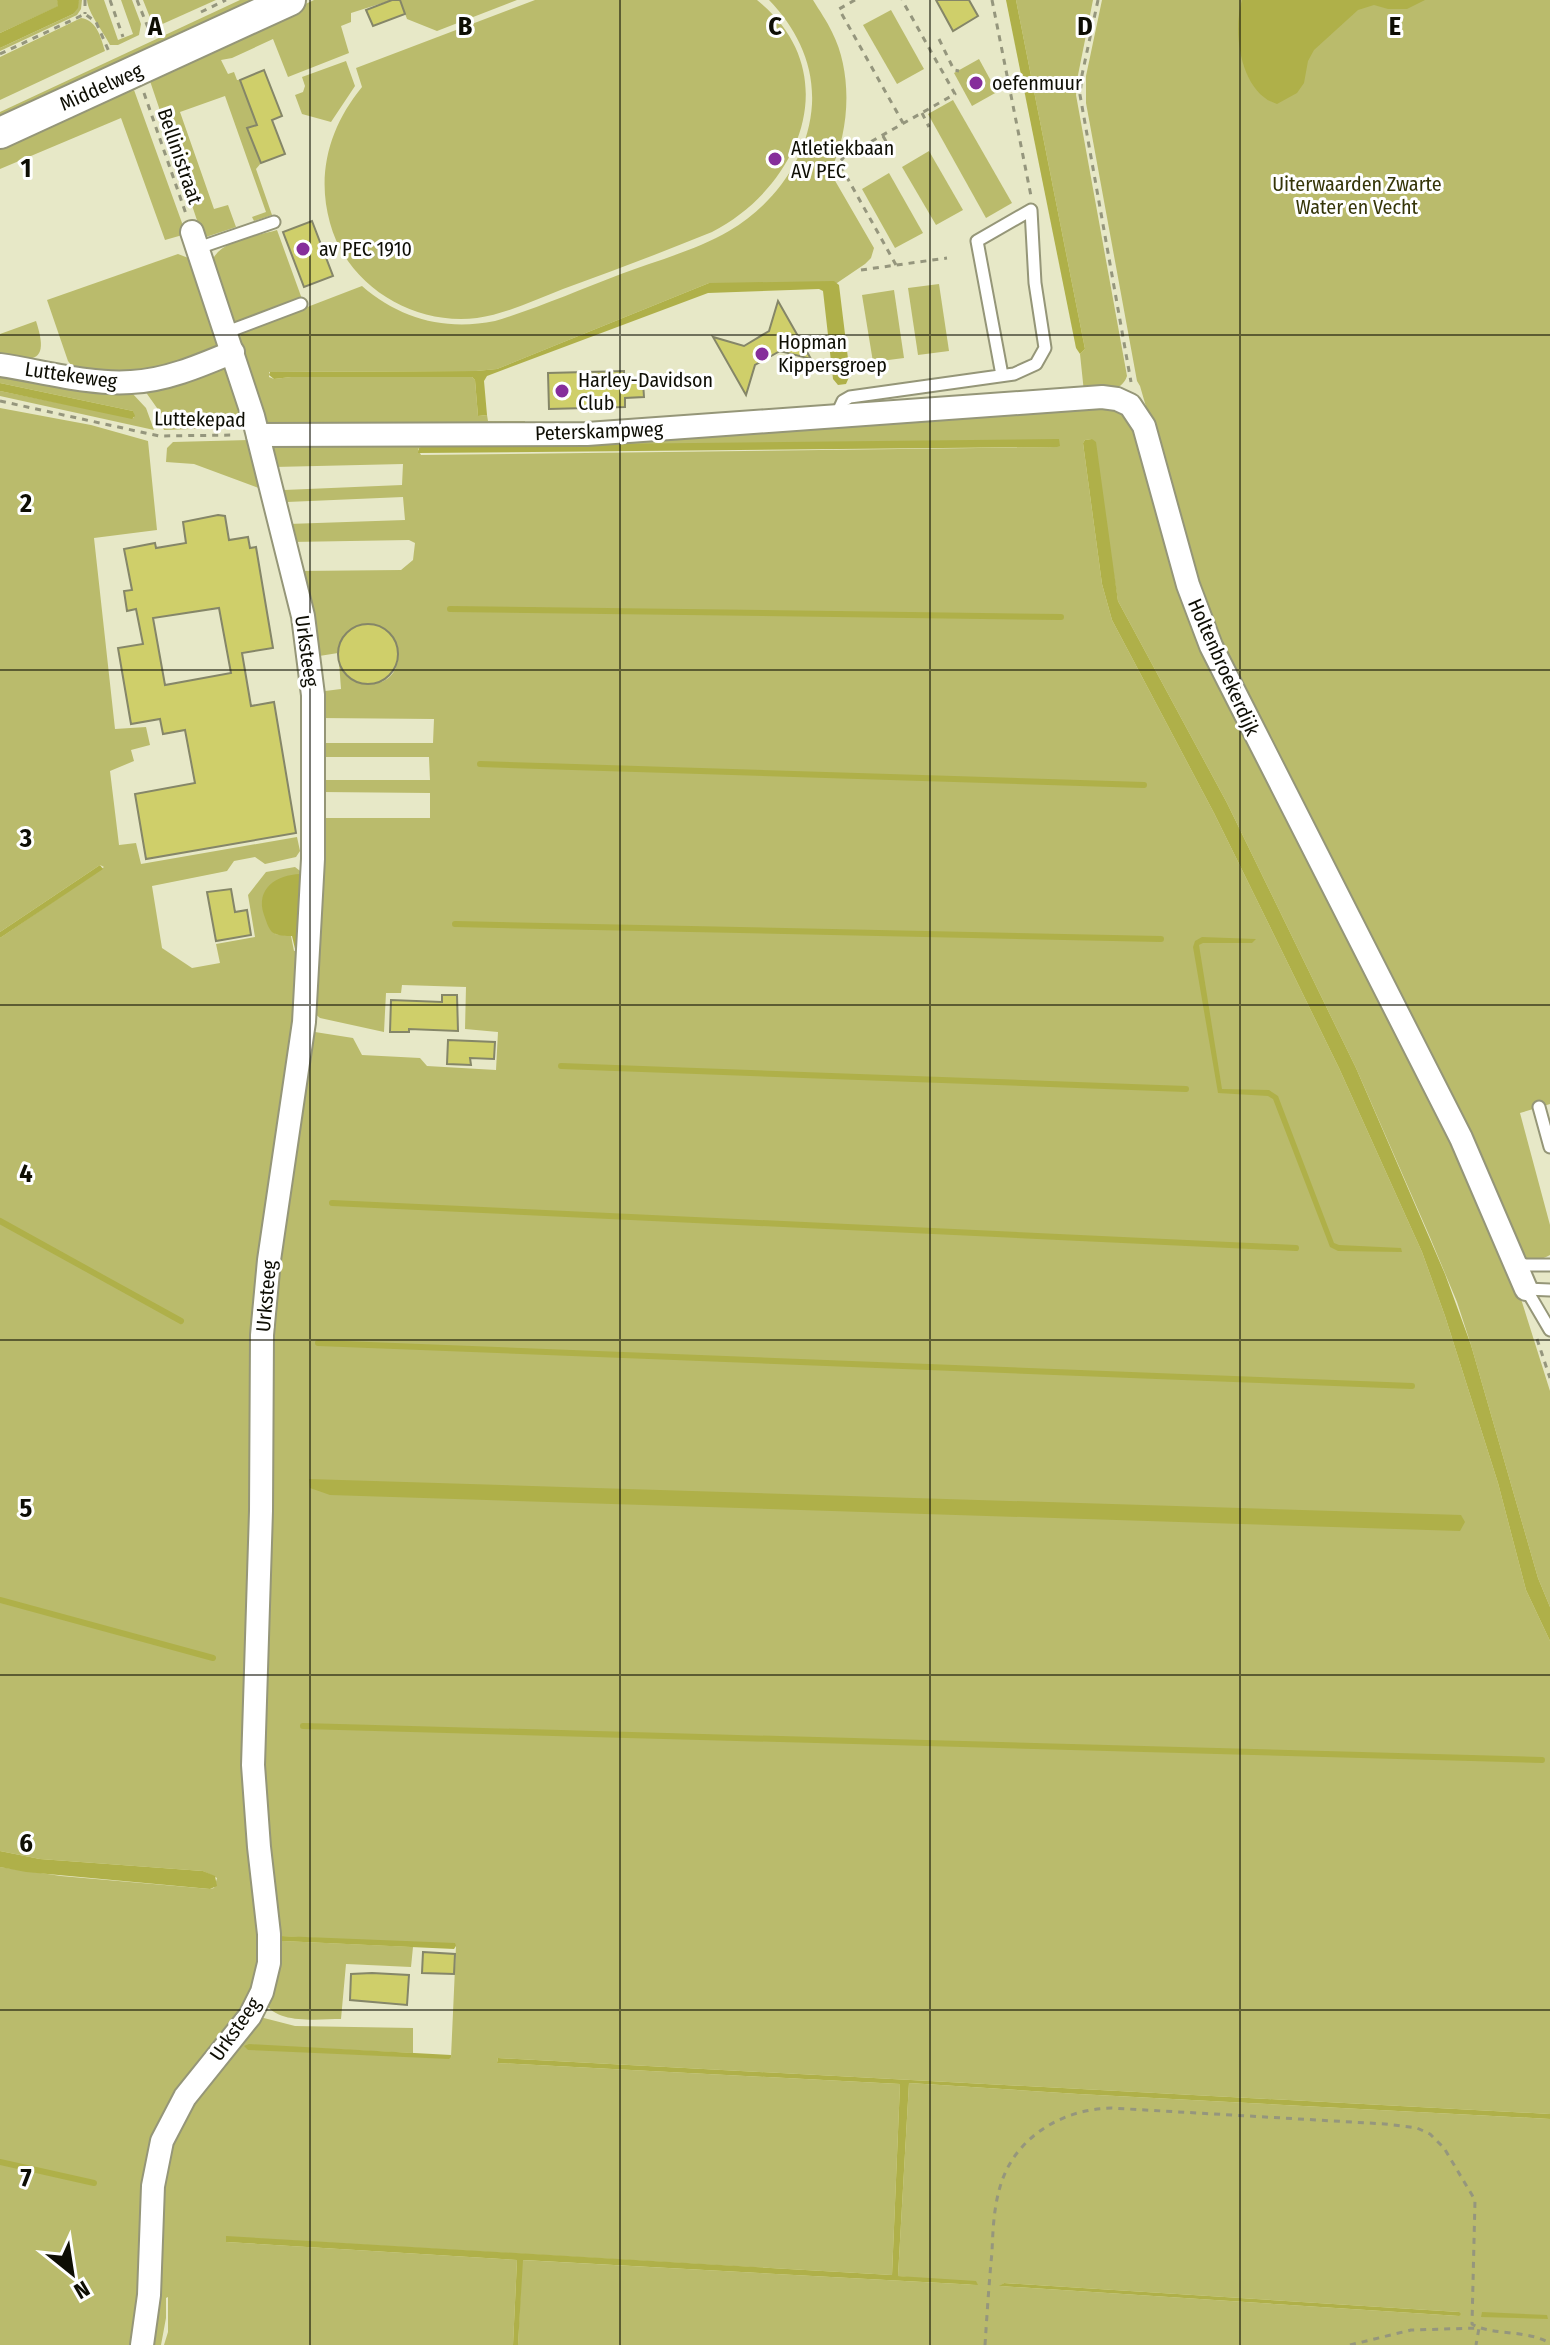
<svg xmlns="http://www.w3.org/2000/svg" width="1550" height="2345" font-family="'Fira Sans Condensed',sans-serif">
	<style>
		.green { fill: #babb6c; fill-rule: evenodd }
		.water { fill: #afb049 }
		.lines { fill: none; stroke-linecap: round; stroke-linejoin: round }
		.stream { stroke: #afb049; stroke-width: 6 }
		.building { fill: #cfcf6a; stroke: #858668; stroke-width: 2; fill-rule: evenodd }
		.service-casing { stroke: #959678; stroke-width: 15 }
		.minor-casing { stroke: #959678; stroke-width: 26 }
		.secondary-casing { stroke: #959678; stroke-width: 34 }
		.path { stroke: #95967d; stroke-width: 3; stroke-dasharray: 6 6; stroke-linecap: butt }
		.service { stroke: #fff; stroke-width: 11 }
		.minor { stroke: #fff; stroke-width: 22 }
		.secondary { stroke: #fff; stroke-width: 30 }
		.grid { fill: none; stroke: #0e0e04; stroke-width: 2; stroke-opacity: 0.55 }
		.poi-dot { fill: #862e9b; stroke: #fff; stroke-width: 3 }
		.labels { text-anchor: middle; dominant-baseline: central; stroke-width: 6; stroke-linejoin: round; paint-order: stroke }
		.poi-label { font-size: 20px; fill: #0e0e04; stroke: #fff; text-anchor: start }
		.street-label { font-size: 20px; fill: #0e0e04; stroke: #fff }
		.park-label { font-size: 20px; fill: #353508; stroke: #fff }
		.grid-label { font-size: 26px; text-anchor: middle; font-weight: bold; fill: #0e0e04; stroke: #fff; stroke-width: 6; stroke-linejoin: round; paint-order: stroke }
	</style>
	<rect width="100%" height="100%" fill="#e7e8c7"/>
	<!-- green -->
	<g class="green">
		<path d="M0,0H57L59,6L0,33Z"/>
		<path d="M79,0H82L81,9L77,15L0,51V48L73,14Z"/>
		<path d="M87,0H104L118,40L133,34L121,0H132L141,24L139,35L118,45H110C103,31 88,13 87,0Z"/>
		<path d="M143,0H216L158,26L151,20Z"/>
		<path d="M240,0H268L0,122V112Z"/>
		<path d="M314,0H392L351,13V22L341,26L349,53L288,77L273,39L232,58L221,60L228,74L234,72L237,80H240L257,125L248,129L261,163L256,169L272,215L254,221L252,217L266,212L225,96L180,112L214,209L228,205L236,227L203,238L150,81L131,92L134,90L186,234L165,240L121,118L0,169V148Z"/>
		<path d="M400,0H517L437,31L407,19Z"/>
		<path d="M535,0H757C847,72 801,186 712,232C663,252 613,271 563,289C535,300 506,314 477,318C414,326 347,286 330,223C316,173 330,126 362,87L356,68Z"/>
		<path d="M769,0H813C819,10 827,21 832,32C853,73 850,131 830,172L874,248L871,258L865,264L837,283H709L497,369L476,371L269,372V377L274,379L291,377H472L475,380L478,416L487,415L488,421H525V426L267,425L238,341L242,332L362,286C400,319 445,331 495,321C538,308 579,290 621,274C656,261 696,250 729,231C774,205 809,157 812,104C814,63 796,28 769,0Z"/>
		<path d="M1016,0H1093L1078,75L1076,95L1127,376C1121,394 1100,391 1084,392L1080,354L1085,349Z"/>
		<path d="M1102,0H1550V1104L1520,1113L1550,1225V1255C1540,1261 1531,1260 1520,1257L1215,645L1140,386L1137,381L1086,103V76Z"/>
		<path d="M891,10L924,69L897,84L863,25Z"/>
		<path d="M81,18C97,20 101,38 105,51L0,100V57Z"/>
		<path d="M979,59L997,92L972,106L954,73Z"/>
		<path d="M346,61L355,86L331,122L302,114L295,95L303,92L305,86L302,77Z"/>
		<path d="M953,100L1012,203L986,218L928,114Z"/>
		<path d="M929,151L963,210L936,225L902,167Z"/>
		<path d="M889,173L923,233L895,248L862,189Z"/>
		<path d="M277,230L302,299L239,323L229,318L212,261C220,240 257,236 277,230Z"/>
		<path d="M178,254L191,259L220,342L211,351L159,368L126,374L74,369L68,361L47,300Z"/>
		<path d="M939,284L949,351L918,355L908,288Z"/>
		<path d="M894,290L904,358L873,362L862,295Z"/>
		<path d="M36,321C49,361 36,363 0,356V334Z"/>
		<path d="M223,366L230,370L245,427L164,430L157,408L145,391Z"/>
		<path d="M0,373L131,392L146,408L154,430L0,396V391L134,418L133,411L0,383Z"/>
		<path d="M1102,403L1130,412L1171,543L1510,1264L1550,1391V1607L1538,1578L1471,1345L1457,1302L1429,1235L1356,1068L1227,803L1118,601L1092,439L1085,440L1083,443L1102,584L1112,620L1214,813L1276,939L1339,1068L1422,1252L1445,1316L1498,1483L1526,1590L1550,1641V2114L498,2058L497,2063L900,2084L892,2275L226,2237V2242L517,2260L513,2345H164L168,2332V2297L166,2298V2318L161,2345H147L158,2187L172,2128L260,2017L295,2026L413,2028V2053L245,2045L451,2057L456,1946L281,1936L283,1941L413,1947L411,1967L346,1964L341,2019C320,2019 276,2025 265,2002L263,1847L266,1369L307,1036L315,1032L353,1038L362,1055L420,1058L427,1066L496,1070L498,1032L465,1029L466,987L402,985L401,993H386L384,1032L320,1018L314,1013L319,818H430V793L322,792L321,780H430L429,757H321L320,743H433L434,719L319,718L317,692L341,689L339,662C353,693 399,691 398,654C397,616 345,614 338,653L313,657L298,571L401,570L413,560L415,543L409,540L291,542L288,524L405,520L403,497L287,502L284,490L402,485L403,464L274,467L270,462L272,443ZM853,443L1056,447L421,455L418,449L422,446Z"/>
		<path d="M0,408L91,425L148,441L157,530L94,538L115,729L146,727L150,745L131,750L134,761L110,771L119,845L136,843L141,864L297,837L300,851L296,857L265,864L255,857L234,861L227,871L152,886L162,948L192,968L220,963L216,944L255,937L248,895L266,872L295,867L304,874L305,962L260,1296L265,1934L257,1991L164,2124L138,2345H0V1867L61,1876L210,1889L214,1888L217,1878L203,1871L40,1859L0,1851V938L104,867L100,865L0,932ZM300,875L298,951H294L291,936L275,934Z"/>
		<path d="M249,440L264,490L194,464L166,462L167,448L173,442Z"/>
		<path d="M909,2083L1078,2094L1550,2119V2345H518L522,2260L978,2285L898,2276ZM1004,2283L1459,2312V2316L1000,2286Z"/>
	</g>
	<!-- water -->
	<g class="water">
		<path d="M57,0H79L78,8L73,14L0,48V33L58,6Z"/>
		<path d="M1006,0H1016L1085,349L1080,354L1076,348Z"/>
		<path d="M1242,0H1425L1407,9H1388L1374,5L1358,10L1314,50L1308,61L1304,83L1297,93L1277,104C1241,93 1232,33 1242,0Z"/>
		<path d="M834,281L839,285L850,375L846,384L838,385L833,379L823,291L819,289L708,293L487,376L484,381L487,415L478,416L475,380L472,377H291L274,379L269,375L270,372L476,371L497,369L709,283Z"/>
		<path d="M0,383L133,411L135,416L132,419L0,391Z"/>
		<path d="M1059,439L1060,446L1057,447L418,453L419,448L422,446Z"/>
		<path d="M1092,439L1096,442L1118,601L1227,803L1356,1068L1445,1274L1471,1345L1538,1578L1550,1607V1641L1526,1590L1498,1483L1445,1316L1422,1252L1339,1068L1276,939L1214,813L1112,620L1102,584L1083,443L1085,440Z"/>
		<path d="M100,865L103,869L0,938V932Z"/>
		<path d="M300,874L298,951L296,953L292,936C286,936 277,936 272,932C268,928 266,920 264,915C255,888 277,875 300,874Z"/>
		<path d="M1202,937L1256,939L1252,943H1203L1199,945L1222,1089L1269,1090L1278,1096L1334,1243L1339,1245L1401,1248L1402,1252L1338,1251L1330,1247L1273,1099L1268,1096L1218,1093L1193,947L1195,941Z"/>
		<path d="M309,1479L1461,1515L1465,1522L1460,1531L330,1495L310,1488Z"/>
		<path d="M0,1851L40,1859L203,1871L215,1876L217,1886L210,1889L26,1872L0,1867Z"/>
		<path d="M281,1936L455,1943L456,1946L454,1949L282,1941Z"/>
		<path d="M249,2044L451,2055V2057L449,2059L248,2050L244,2046Z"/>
		<path d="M498,2058L1550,2114V2119L1078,2094L909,2083L898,2276L976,2281L978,2285L523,2260L518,2345H513L517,2260L226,2242V2236L892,2275L900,2084L497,2063Z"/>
		<path d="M1004,2283L1459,2312L1461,2314L1459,2316L999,2286Z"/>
		<path d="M1482,2312L1547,2315L1548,2319L1481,2317Z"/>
	</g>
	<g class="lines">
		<!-- stream -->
		<g class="stream">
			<path d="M450,609L1061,617"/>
			<path d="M480,764L1144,785"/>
			<path d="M455,924L1161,939"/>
			<path d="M561,1066L1186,1089"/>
			<path d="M332,1203L1296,1248"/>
			<path d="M0,1221L181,1321"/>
			<path d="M318,1343L1412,1386"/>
			<path d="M0,1600L213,1658"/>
			<path d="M303,1726L1542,1760"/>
			<path d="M0,2162L94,2183"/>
		</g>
	</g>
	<!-- building -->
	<g class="building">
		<path d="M392,0H400L405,14L373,26L366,10Z"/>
		<path d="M936,0H969L978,16L953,31Z"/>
		<path d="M264,70L282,116L272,120L285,154L261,163L247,128L257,125L240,80Z"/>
		<path d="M312,221L333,276L304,287L283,232Z"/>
		<path d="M778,301L811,359L780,351L755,365L746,395L713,337L744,346L769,331Z"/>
		<path d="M624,371V383L643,382L644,397L625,398V407L549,409L548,373Z"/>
		<path d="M218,515L225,516L229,540L248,537L250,548L256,547L273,648L242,653L251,706L274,702L296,833L146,859L135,794L195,783L185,730L163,734L160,719L131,724L118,648L143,644L136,609L127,611L124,591L132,590L124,549L155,543L156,548L186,543L183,522ZM219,608L231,673L165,685L153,618Z"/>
		<circle cx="368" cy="654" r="30"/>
		<path d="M231,889L235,912L247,910L251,935L216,941L207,892Z"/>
		<path d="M442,995H457L458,1031L409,1029V1032H390L391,1000L442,1002Z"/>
		<path d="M448,1040L495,1042L494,1059L470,1058L471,1065L447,1064Z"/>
		<path d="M423,1952L455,1954L454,1974L422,1973Z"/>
		<path d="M372,1973L409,1975L407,2005L350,2000L351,1974Z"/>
	</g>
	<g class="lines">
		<!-- service casing -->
		<g class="service-casing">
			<g id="service">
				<path d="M198,248L274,222"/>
				<path d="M227,332L301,304"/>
				<path d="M836,416L843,401L850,397L1014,374L1036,364L1045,348L1035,283L1031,210L977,241L1002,375"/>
				<path d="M1539,1107L1550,1147"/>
				<path d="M1515,1262L1526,1265H1550"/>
				<path d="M1526,1289L1550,1330"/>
				<path d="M1526,1289L1550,1290"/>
			</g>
		</g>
		<!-- minor casing -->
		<g class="minor-casing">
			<g id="minor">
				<path d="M0,365C41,371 90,385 131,382C165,381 202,365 233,352"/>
				<path d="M258,435L587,434L1102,397L1117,399L1130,405L1144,426L1188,585L1211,646L1461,1138L1526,1289"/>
				<path d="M142,2345L149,2295L153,2186L162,2141L185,2097L250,2016L262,1992L269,1963V1934L259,1847L253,1765L261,1511L262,1335L269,1260L304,1022L313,859V695L303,616L253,416L192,232"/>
			</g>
		</g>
		<!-- secondary casing -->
		<g class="secondary-casing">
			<path id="secondary" d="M0,133L290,0"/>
		</g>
		<!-- path -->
		<g class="path">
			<path d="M85,0V14"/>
			<path d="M110,0L123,37"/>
			<path d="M137,0L151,35"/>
			<path d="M855,0L839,9L903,123"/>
			<path d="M992,0L1031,196"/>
			<path d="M1098,0L1082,75L1080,95L1131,382"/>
			<path d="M201,12L226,0"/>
			<path d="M939,39L954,70L959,71"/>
			<path d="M0,54L85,14L96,22L110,54"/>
			<path d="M144,93L186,214"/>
			<path d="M922,113L929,127"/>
			<path d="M883,136L891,150"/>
			<path d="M896,265L839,163L844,157L955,94L902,0"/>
			<path d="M861,270L947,258"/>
			<path d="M0,401L159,436L236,435"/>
			<path d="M1537,1339L1550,1378"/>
			<path d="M985,2345C987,2314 989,2283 992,2252C993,2227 994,2202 1003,2178C1020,2134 1065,2109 1111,2108L1385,2124L1417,2128L1430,2134L1444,2148L1475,2200L1472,2324C1492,2336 1525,2329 1550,2343"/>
			<path d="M1350,2345L1411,2330L1479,2328L1476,2345"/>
		</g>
		<!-- service -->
		<use href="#service" class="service"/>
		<!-- minor -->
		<use href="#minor" class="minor"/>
		<!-- secondary -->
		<use href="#secondary" class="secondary"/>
	</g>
	<!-- grid -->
	<path class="grid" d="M310,0V2345M620,0V2345M930,0V2345M1240,0V2345M0,335H1550M0,670H1550M0,1005H1550M0,1340H1550M0,1675H1550M0,2010H1550"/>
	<!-- markers -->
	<g class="poi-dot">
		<circle cx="976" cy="83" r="8"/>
		<circle cx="775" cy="159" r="8"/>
		<circle cx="303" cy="249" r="8"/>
		<circle cx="762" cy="354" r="8"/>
		<circle cx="562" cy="391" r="8"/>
	</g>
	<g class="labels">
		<!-- poi labels -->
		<g class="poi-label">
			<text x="992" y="83">oefenmuur</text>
			<text x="791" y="148">Atletiekbaan<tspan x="791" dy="23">AV PEC</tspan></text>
			<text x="319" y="249">av PEC 1910</text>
			<text x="778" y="342">Hopman<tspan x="778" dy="23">Kippersgroep</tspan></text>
			<text x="578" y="380">Harley-Davidson<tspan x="578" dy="23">Club</tspan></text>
		</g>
		<!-- street labels -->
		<g class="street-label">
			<text transform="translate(101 87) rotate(-24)">Middelweg</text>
			<text transform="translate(180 156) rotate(71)">Bellinistraat</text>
			<text transform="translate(71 375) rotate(8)">Luttekeweg</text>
			<text transform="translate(200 419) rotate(1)">Luttekepad</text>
			<text transform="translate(599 431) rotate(-2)">Peterskampweg</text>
			<text transform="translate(307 651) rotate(82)">Urksteeg</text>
			<text transform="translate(1224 667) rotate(66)">Holtenbroekerdijk</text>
			<text transform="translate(266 1296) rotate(-85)">Urksteeg</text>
			<text transform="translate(235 2029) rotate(-55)">Urksteeg</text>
		</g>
		<!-- park labels -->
		<g class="park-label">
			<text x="1357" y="184">Uiterwaarden Zwarte<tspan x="1357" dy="23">Water en Vecht</tspan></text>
		</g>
	</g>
	<g class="grid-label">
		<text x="155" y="35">A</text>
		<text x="465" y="35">B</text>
		<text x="775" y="35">C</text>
		<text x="1085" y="35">D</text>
		<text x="1395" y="35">E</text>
		<text x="26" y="177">1</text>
		<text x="26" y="512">2</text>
		<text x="26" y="847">3</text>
		<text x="26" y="1182">4</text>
		<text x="26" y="1517">5</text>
		<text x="26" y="1852">6</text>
		<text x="26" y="2187">7</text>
	</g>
	<!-- north arrow -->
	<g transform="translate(72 2273) rotate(150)" stroke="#ffffff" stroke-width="6" paint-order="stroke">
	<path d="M0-6L14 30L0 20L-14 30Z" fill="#0e0e04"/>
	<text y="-12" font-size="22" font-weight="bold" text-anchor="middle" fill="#0e0e04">N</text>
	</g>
</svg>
